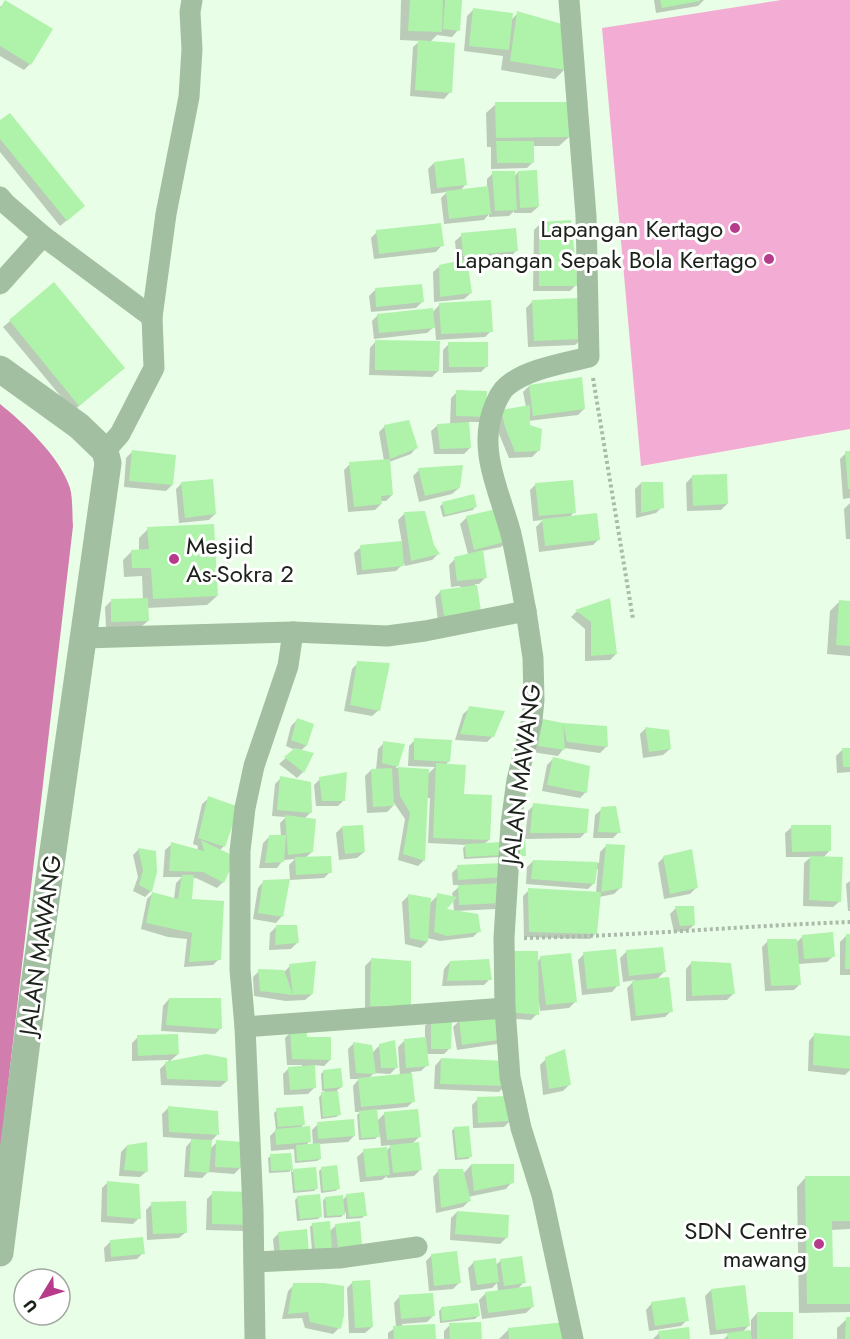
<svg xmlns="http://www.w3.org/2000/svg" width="850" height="1339" font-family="Jost,sans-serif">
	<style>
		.green { fill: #f3add4 }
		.water { fill: #d17eae }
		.shadow { fill: #0003; fill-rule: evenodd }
		.building { fill: #aff2aa }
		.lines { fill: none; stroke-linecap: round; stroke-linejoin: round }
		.path { stroke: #abbba9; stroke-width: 4; stroke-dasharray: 3 3; stroke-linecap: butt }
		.minor { stroke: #a3bfa1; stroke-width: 21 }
		.tertiary { stroke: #a3bfa1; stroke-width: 27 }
		.poi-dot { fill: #b73b8b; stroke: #fff; stroke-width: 2 }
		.labels { text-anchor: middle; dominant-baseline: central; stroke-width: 6; stroke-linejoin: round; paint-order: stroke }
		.poi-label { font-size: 24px; fill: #1b221a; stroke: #fff; text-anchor: end }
		.street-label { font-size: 24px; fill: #1b221a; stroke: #fff }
	</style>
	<rect width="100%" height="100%" fill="#e9fee7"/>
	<!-- green -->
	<path class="green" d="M781,0H850V429L641,466L602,28Z"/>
	<!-- water -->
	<path class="water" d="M0,404C25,424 60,457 70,488C73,499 72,514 73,526L0,1154Z"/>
	<!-- shadow -->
	<g class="shadow">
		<path d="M401,0H461L458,30L452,37L437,35L430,42L450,92L444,99L410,96L413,47L420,41L400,40Z"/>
		<path d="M654,0H704L698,6L656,13Z"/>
		<path d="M6,2L30,64L24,70L0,56V7Z"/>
		<path d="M473,10L511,20L518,13L564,70L555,79L501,70L503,56L464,51L467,16Z"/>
		<path d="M496,104L569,137L559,146H533V162L527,168L491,169V147H487L486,113Z"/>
		<path d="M0,122L77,212L60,226L0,152Z"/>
		<path d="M434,163L466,184L460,191L487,187V179L493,173L514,177L518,172L538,207L531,213H514V211L509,216L489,217V214L484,220L444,224L441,198L447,192L431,194L428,169Z"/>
		<path d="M540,224L576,285L570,291H533L534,230Z"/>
		<path d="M377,232L442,245L436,252L374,259L371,238Z"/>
		<path d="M462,235L516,251L510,257L466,261L471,293L464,299L434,302L433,272L440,266L457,263L455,241Z"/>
		<path d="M54,284L117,374L73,411L3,327Z"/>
		<path d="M375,290L422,302L416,308L371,312L369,296Z"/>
		<path d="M532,302L582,339L575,345L528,347L526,308Z"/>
		<path d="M440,304L491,331L485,337L436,340L435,326L427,333L374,339L372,321L378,315L432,313Z"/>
		<path d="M376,341L438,371L432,377L369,375L370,348Z"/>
		<path d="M449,344L487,366L481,372L443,373V350Z"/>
		<path d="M529,386L584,409L578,415L528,421L539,450L532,457L509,458L499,434L496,417L526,407L523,392Z"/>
		<path d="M457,392L485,416L479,422H468L470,448L464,454H434L431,431L438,425H450L451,398Z"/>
		<path d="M385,426L417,447L411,454L389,462L392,495L386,501H380L381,504L375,510L348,512L344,470L350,464L384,461L379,432Z"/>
		<path d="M132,452L172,485L166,491L124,487L126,458Z"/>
		<path d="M850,452V498L843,499L840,459L846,453Z"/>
		<path d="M419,470L459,488L452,494L419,502L413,476Z"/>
		<path d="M692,477L727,504L721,510L687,511L686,483Z"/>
		<path d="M182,483L215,514L209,520L179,523L176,489Z"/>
		<path d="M641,483L662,507L656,513L636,518L635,489Z"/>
		<path d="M536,484L574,512L569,518L599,539L593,545L539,552L536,527L543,520L533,521L530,490Z"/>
		<path d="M850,503V539H846L844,509Z"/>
		<path d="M443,504L475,507L473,510L443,517L440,506Z"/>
		<path d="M500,510L507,541L501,547L482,551L485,578L479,584H475L479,610L438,621L435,597L441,591L461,588L460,586L451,587L449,565L455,559L468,554L460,524L466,518Z"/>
		<path d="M404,514L438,554L432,560L405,566L404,563L396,571L357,575L354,553L361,547L402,543L398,520Z"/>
		<path d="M148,529L217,596L207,605L147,608L148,621L141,627H106L105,607L111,601L143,600L142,576L124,577L123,560L132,551H139V538Z"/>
		<path d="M609,600L616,654L610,660L585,661V629L571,617L576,612Z"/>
		<path d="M839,602L850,603V656L827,654L830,611Z"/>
		<path d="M358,663L379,710L372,716L344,711L352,669Z"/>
		<path d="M470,708L493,736L487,742L455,740L463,714Z"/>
		<path d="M297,720L306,746L300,751L312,754L303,772L297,778L279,764L295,750L286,746L291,726Z"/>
		<path d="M543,720L562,724L605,727L606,747L600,753L564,748L558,756L532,752L537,727Z"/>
		<path d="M646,728L670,749L663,755L643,758L640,734Z"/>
		<path d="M415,740L449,761L445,765L489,840L484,844L501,843L499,857L464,859L463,848L466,845L428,843L430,798H427L424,860L418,866L398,860L405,819L392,800L393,806L387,812L367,813L365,776L371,770H376L378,749L384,743L403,745L396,768L428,770V774L435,767L408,766L409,746Z"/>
		<path d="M842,750H850V772L837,773L836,756Z"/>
		<path d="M553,759L586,792L580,798L542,791L547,765Z"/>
		<path d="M281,778L311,812L304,819L312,852L305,858L330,872L324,878L290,880L289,865L295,859L283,860L277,868H259L263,843L269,837H281L280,823L286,817L272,816L275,784Z"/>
		<path d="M320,779L344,800L338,806H316L314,785Z"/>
		<path d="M209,798L224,846L219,851L223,882L217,888L196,878H192L191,901L219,959L213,965L184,967L187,939L168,937L141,929L147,899L153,893L174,899L176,883L182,877H163L165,850L172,844L197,851L198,846L193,844L202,804Z"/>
		<path d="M534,805L586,832L580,838L525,839L528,811Z"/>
		<path d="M602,809L619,832L613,838H593L595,815Z"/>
		<path d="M342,827L364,852L357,858L339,860L336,833Z"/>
		<path d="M792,827L830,850L823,858L840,901L833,907L803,906L804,863L811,857H786L785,833Z"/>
		<path d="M606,846L620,888L614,894L599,897L596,933L590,939L524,937L523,896L529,890L596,893L598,869H596L594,883L588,889L526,884L527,867L533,861L599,863L600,852Z"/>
		<path d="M139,849L151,891L145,897L133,891L138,877L133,855Z"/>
		<path d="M664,857L696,888L690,894L664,899L658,863Z"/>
		<path d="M458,867L503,877L494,885L496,909L455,911L479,931L473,937L440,941L427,938V942L421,948L405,944L402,902L408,896L429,904L438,895L453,898L452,893L461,885H453L452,873ZM453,899L454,912L444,910Z"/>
		<path d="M264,881L282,916L276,923L253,919L258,888Z"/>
		<path d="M850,881V911H848L846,884Z"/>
		<path d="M676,908L694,925L687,931L674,932L670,914Z"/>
		<path d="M276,927L297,943L291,949L269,950L270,933Z"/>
		<path d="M803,936L833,956L827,962L798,964L800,984L794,990L765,991L762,947L768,941L796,943Z"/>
		<path d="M846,936H850V975H840V942Z"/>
		<path d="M626,952L664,972L657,979L671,1011L665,1017L631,1021L627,988L635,980L623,982L620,958Z"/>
		<path d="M584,954L618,985L612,992L582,995L578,960Z"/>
		<path d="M541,957L575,1002L569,1008L540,1011L539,1003H537V1014L531,1020L500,1018L503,1038L497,1044L457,1050L453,1027L459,1021L501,1014Z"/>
		<path d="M371,960L409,1005L365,1012V966Z"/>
		<path d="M450,962L490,979L484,985L442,986L444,969Z"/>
		<path d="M692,962L733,994L727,1000L686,1001V969Z"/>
		<path d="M290,966L312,994L305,1000L286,1001L254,996L253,977L259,971L284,972Z"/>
		<path d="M169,999L221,1028L215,1034L161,1031L163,1006Z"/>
		<path d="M431,1019L450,1048L444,1054H426L427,1065L421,1071L411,1072L414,1101L407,1107L376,1110L377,1121L385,1113L419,1137L411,1145L420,1170L414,1176L387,1178V1176L382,1180L360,1182L357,1157L364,1151H386L392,1145L381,1146L380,1134L375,1139L359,1140L357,1115L360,1112H355L353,1086L359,1079H350L348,1049L354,1043L371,1054L380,1045L396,1068L390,1074L374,1073L369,1078L400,1076L398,1047L404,1041L425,1039V1026Z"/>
		<path d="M291,1032L305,1039L330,1060L324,1066L313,1065L314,1088L308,1094L284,1095L283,1074L289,1068L302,1067V1065H287L285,1038Z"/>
		<path d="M815,1034L850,1037V1070L845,1075L808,1071L809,1041Z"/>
		<path d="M138,1037L178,1054L169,1062L227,1081L220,1087L161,1085L160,1069L169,1060L132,1061V1043Z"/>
		<path d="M441,1059L505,1086L499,1092L434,1089L435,1066Z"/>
		<path d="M546,1059L569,1085L563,1091L543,1095L540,1065Z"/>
		<path d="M323,1072L342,1087L337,1090L339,1115L336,1117L321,1119L319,1097L325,1091H322L321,1074Z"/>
		<path d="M478,1099L510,1121L504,1127L473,1128L472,1105Z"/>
		<path d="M168,1108L217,1135L211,1141L210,1149L217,1142L240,1168L234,1174L208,1172L202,1178L184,1177L186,1147L193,1139L163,1137L162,1114Z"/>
		<path d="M277,1110L303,1125L300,1128L309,1142L305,1146L313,1145L312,1130L318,1124L354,1136L348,1142L319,1144L320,1159L317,1161L295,1163L294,1149L271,1151L270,1136L276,1130L274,1113Z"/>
		<path d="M454,1128L471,1156L468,1159L455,1160L452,1131Z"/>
		<path d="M127,1146L147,1171L140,1177L119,1176L121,1152Z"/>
		<path d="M290,1154L292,1172L294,1170L317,1188L314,1191L293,1193L291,1170L289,1172L269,1173L268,1158L271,1156Z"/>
		<path d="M471,1165L512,1182L506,1189L468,1197L469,1201L463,1207L436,1213L433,1177L439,1170L463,1174Z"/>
		<path d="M322,1168L338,1189L335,1191L321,1193L319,1171Z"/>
		<path d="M806,1177H850V1229L831,1230L832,1269L850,1268V1312L799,1313L797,1187Z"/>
		<path d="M108,1182L139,1218L133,1224L101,1222L102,1188Z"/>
		<path d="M213,1193L249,1225L243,1231L206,1230L207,1199Z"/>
		<path d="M347,1195L365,1215L362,1218L346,1219V1212L341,1217L324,1218L323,1201L325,1198L342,1201Z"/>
		<path d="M298,1197L321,1216L318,1219L297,1221L295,1200Z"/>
		<path d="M152,1204L186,1232L179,1238L147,1240L146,1210Z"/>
		<path d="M457,1212L507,1237L500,1244L450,1240L451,1218Z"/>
		<path d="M313,1224L329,1232L336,1225L360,1245L312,1251L310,1227Z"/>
		<path d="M306,1231L275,1260L273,1239L279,1233Z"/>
		<path d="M110,1242L143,1253L137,1259L105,1262L104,1248Z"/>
		<path d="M432,1255L459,1283L453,1289L429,1291L426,1261Z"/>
		<path d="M501,1260L524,1282L517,1290L532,1307L526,1313L482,1319L479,1300L485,1294L498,1292L497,1283L492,1288L471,1291L468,1268L474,1262L495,1266Z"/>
		<path d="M353,1282L372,1327L365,1333H349L347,1288Z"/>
		<path d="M294,1285L339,1328L333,1334L305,1328L302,1318L282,1319L288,1291Z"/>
		<path d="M711,1290L749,1325L742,1333L751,1331V1320L757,1313L792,1339H724L730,1333L710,1335L705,1296Z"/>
		<path d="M400,1296L433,1316L427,1322L402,1324L403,1327L435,1339H388V1333L396,1327L394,1303Z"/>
		<path d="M652,1303L687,1320L681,1326L649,1331L646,1310Z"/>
		<path d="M441,1309L478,1316L475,1319L440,1323L439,1311Z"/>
		<path d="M847,1319H850V1339H837V1328Z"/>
		<path d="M450,1325L481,1339H444V1331Z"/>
		<path d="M509,1329L566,1339H499Z"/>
		<path d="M659,1333L689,1339H653Z"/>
	</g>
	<!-- building -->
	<g class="building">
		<path d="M5,0L53,29L31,65L0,46V9Z"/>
		<path d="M410,0H443L442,32L408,31Z"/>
		<path d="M445,0H462L460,31L443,29Z"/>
		<path d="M660,0H700V1L662,8Z"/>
		<path d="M473,8L513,13L509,50L469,46Z"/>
		<path d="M517,11L565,25L566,70L510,61Z"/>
		<path d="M418,40L455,43L452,93L415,90Z"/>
		<path d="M495,102H570V137L496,138Z"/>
		<path d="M10,113L85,206L67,221L0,139V120Z"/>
		<path d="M496,141H534V163H497Z"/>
		<path d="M464,158L467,185L437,188L434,162Z"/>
		<path d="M537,170L539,207L520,208L518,171Z"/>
		<path d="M492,171H515L517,210L495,211Z"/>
		<path d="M488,186L491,214L449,219L446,191Z"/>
		<path d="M571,220L578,286H539V222Z"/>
		<path d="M441,223L444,246L379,254L376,230Z"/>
		<path d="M516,228L518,251L463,256L461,233Z"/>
		<path d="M467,259L472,293L440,297L439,265Z"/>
		<path d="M54,282L125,368L79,406L9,320Z"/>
		<path d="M422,284L424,302L376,307L375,288Z"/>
		<path d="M581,298L583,339L534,341L532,300Z"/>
		<path d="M491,300L493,332L441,334L439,303Z"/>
		<path d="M433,308L435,328L379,333L377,314Z"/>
		<path d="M375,340L440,341L439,371L375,370Z"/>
		<path d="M448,342H488V367H449Z"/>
		<path d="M582,377L585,409L533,416L529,385Z"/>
		<path d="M456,390L487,391L486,417L456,416Z"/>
		<path d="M530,405V425L542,429L540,451L515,452L505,427L501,410Z"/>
		<path d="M409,420L418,448L390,459L384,425Z"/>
		<path d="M469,422L471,448L440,449L437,424Z"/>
		<path d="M132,450L176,455L173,485L129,481Z"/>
		<path d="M845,451H850V489H848Z"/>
		<path d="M390,459L393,495L381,496L382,504L354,507L349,462Z"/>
		<path d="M463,465L460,488L425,496L418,468Z"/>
		<path d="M727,474L728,504L693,506L692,475Z"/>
		<path d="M213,479L216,514L185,518L181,482Z"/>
		<path d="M573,480L576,513L539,516L535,483Z"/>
		<path d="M641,482H663L664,508L641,513Z"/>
		<path d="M474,494L477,507L445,515L442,502Z"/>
		<path d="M501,508L508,541L474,550L466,516Z"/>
		<path d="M425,511L434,545L440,554L411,561L404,512Z"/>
		<path d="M597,513L600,540L545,546L542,519Z"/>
		<path d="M214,524L218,596L153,599L151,568H132L131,550L149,549L147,527Z"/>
		<path d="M402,541L404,566L362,570L360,545Z"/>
		<path d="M483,550L487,578L457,581L454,557Z"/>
		<path d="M477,585L481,611L444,616L440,590Z"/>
		<path d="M148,598L149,621L111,622V599Z"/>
		<path d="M610,598L617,654L591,656V622L575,610Z"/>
		<path d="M839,600L850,601V646L836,645Z"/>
		<path d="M357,661L390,663L380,711L350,705Z"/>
		<path d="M469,706L505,711L494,737L460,734Z"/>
		<path d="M297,718L314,724L307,746L291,740Z"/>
		<path d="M543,719L563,723L607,726L608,747L567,742L563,723L565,750L538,746Z"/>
		<path d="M645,727L669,730L671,749L649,752Z"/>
		<path d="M414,738L452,740L450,762L414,760Z"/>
		<path d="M383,741L405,744L398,767L429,769L425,861L403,854L410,813L400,796L398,767L382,763Z"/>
		<path d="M295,748L314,753L304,773L284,757Z"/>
		<path d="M842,748H850V767H843Z"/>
		<path d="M553,757L590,766L587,793L547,785Z"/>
		<path d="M436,763L466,765L464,794L492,795L490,840L433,838Z"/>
		<path d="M392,768L394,806L373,807L371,769Z"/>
		<path d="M347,772L345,801H322L319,777Z"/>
		<path d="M280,776L311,782L312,813L277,810Z"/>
		<path d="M208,796L239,807L225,847L198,838Z"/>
		<path d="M533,803L589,809L587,833H530Z"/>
		<path d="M616,806L621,833L598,832L601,807Z"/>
		<path d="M285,815L316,819L313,852L288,855Z"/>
		<path d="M363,825L365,852L345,854L342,826Z"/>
		<path d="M791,825H831V851L792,852Z"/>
		<path d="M269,835H286L284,862L265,863Z"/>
		<path d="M525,837L526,856L514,857L513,838Z"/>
		<path d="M201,840L236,857L224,883L203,872L169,871L171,842L204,851Z"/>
		<path d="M503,842L504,855L466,857L465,844Z"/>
		<path d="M606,844L625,845L622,888L601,892L597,934L529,932L528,888L601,892Z"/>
		<path d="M138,848L156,851L157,872L152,892L139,885L143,870Z"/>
		<path d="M692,849L698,888L670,894L663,856Z"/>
		<path d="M331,856L332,873L296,875L295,857Z"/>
		<path d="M810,856L843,857L841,902L809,900Z"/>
		<path d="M533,860L598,862L595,884L531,879Z"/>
		<path d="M503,863L504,877L458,880L457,865Z"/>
		<path d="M182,875H194L192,899L224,901L221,960L189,962L192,933L146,923L152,892L178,899Z"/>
		<path d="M290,879L283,917L258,913L263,880Z"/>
		<path d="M503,883L504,903L459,905L458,885Z"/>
		<path d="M437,893L457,897L447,909L478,914L481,932L447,936L434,932Z"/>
		<path d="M408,894L431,898L428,942L410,938Z"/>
		<path d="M675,906H694L695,925L680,926Z"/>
		<path d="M276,925H297L299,943L275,945Z"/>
		<path d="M833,932L835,957L804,959L802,935Z"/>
		<path d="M846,934H850V969H845Z"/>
		<path d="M767,939H797L801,985L771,986Z"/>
		<path d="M663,947L666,972L629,976L626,950Z"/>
		<path d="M616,949L620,986L587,989L583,952Z"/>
		<path d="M506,951H538L539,1015L507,1012Z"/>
		<path d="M571,953L577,1002L546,1005L540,956Z"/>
		<path d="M371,958L411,961V1006H370Z"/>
		<path d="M489,959L492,980L447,981L450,961Z"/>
		<path d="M316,961L313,994L293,995L289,964Z"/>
		<path d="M691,961L731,963L735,994L692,996Z"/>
		<path d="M258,969L284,970L293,995L260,991Z"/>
		<path d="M669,977L673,1012L636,1016L632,981Z"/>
		<path d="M169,998H221L222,1029L166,1025Z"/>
		<path d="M501,1013L505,1039L462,1045L459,1019Z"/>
		<path d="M431,1018H452L451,1049H431Z"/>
		<path d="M290,1030H307V1037H331V1060L292,1059Z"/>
		<path d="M814,1033L850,1036V1069L813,1065Z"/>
		<path d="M178,1034L179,1054L138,1056L137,1035Z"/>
		<path d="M426,1037L429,1066L406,1068L404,1039Z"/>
		<path d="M395,1040L398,1068H381L379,1044Z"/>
		<path d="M353,1042L372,1045L376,1074L356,1073Z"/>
		<path d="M565,1049L571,1085L549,1089L545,1057Z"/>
		<path d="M206,1054L227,1058L228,1081L167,1079L165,1062Z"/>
		<path d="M441,1058L507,1061V1086L440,1084Z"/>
		<path d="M315,1065L316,1088L290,1090L288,1067Z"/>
		<path d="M341,1068L343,1087L324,1089L323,1070Z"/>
		<path d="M412,1073L415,1102L361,1107L358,1078Z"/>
		<path d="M338,1091L341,1115L323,1117L321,1092Z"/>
		<path d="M510,1096L512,1121L478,1123L477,1097Z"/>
		<path d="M168,1106L218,1111L219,1135L169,1132Z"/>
		<path d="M303,1106L305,1125L278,1127L276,1108Z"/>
		<path d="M377,1109L380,1137L361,1138L359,1111Z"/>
		<path d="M418,1109L421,1137L387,1140L384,1112Z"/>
		<path d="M354,1119L355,1136L318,1139L317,1122Z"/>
		<path d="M310,1126L311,1142L276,1145L275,1129Z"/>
		<path d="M469,1126L472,1157L457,1158L454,1127Z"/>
		<path d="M191,1139L212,1140L209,1173L189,1171Z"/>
		<path d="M216,1140L243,1142L241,1168L215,1167Z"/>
		<path d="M147,1142L148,1172L124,1170L127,1145Z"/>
		<path d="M419,1142L422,1170L393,1173L390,1145Z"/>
		<path d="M320,1143L321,1159L297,1161L296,1145Z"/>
		<path d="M387,1147L390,1175L366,1177L363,1149Z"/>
		<path d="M291,1153L293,1170L271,1171L270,1154Z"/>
		<path d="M471,1164H514V1183L474,1191Z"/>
		<path d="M337,1165L340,1189L323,1191L321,1167Z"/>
		<path d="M316,1167L318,1189L295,1191L293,1169Z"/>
		<path d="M438,1169H463L471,1201L441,1208Z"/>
		<path d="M805,1176H850V1221H832L833,1267H850V1304H807Z"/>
		<path d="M107,1181L139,1184L141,1219L107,1216Z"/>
		<path d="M212,1191L251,1192L250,1225L212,1224Z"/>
		<path d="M364,1192L367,1216L349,1217L346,1194Z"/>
		<path d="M320,1194L322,1217L300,1219L297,1196Z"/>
		<path d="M343,1195L345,1215L327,1216L325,1197Z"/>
		<path d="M186,1201L187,1233L153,1234L151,1202Z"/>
		<path d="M457,1211L509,1215L508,1238L455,1234Z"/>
		<path d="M330,1221L332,1248L315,1249L312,1223Z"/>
		<path d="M360,1221L362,1245L338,1247L335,1224Z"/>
		<path d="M307,1229L309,1252L280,1254L278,1232Z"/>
		<path d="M143,1237L145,1254L111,1257L110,1240Z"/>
		<path d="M457,1251L461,1283L434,1286L431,1254Z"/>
		<path d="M522,1256L526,1283L504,1286L500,1259Z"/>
		<path d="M496,1258L499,1282L477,1285L473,1261Z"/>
		<path d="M370,1280L373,1327L355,1328L352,1281Z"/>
		<path d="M293,1283H324L344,1286V1315L341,1329L310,1322L308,1312L288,1314Z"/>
		<path d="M745,1285L750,1326L716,1330L711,1289Z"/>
		<path d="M531,1286L534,1307L488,1313L485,1292Z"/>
		<path d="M433,1293L435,1316L401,1319L399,1295Z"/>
		<path d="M685,1297L689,1321L655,1326L651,1302Z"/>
		<path d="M478,1303L480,1316L442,1321L441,1307Z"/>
		<rect x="757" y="1312" width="36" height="27"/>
		<path d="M846,1317H850V1339H845Z"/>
		<path d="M481,1322L482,1339H450L449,1323Z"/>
		<path d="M565,1322L567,1339H509L508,1328Z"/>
		<path d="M435,1324L436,1339H394L393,1326Z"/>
		<path d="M689,1327L690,1339H660L658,1331Z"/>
		<path d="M750,1330L752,1339H728L727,1333Z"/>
	</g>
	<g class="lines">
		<!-- path -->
		<g class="path">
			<path d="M593,378L633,619"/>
			<path d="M524,938C633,936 741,926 850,922"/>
		</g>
		<!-- minor -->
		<g class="minor">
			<path d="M0,197L6,204L43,236L152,317"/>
			<path d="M0,284L43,236"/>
			<path d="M105,451L120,434L154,368L152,317L166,214L189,97L192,49L190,12L192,0"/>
			<path d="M526,611C521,585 517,560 511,534C500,492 476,449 495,405C498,398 501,391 507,386C527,369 565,363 589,357L586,216L569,0"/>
			<path d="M83,638L293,632L387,636L425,631L526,611L533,658L534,700L532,720L517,780L511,824L504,938L505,1008L510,1077L521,1128L542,1195L573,1339"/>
			<path d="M245,1027L505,1008"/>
			<path d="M254,1262L339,1258L417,1247"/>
			<path d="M255,1339L253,1210L245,1027L240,970V851L245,808L254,766L288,666L293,632"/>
		</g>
		<!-- tertiary -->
		<path class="tertiary" d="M0,369L79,426L105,451L108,463L35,978L0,1253"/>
	</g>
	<!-- markers -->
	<g class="poi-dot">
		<circle cx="735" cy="228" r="6"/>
		<circle cx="769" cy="259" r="6"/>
		<circle cx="174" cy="559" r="6"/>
		<circle cx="819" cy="1244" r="6"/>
	</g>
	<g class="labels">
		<!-- poi labels -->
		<g class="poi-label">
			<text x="723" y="228">Lapangan Kertago</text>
			<text x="757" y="259">Lapangan Sepak Bola Kertago</text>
			<text x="186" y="545" text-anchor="start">Mesjid<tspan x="186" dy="28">As-Sokra 2</tspan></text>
			<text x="807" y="1230">SDN Centre<tspan x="807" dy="28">mawang</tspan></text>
		</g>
		<!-- street labels -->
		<g class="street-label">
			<text transform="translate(521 774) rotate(-83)">JALAN MAWANG</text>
			<text transform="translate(40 945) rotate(-82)">JALAN MAWANG</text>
		</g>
	</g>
	<!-- north arrow -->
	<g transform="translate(42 1297) rotate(232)"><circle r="28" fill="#ffffff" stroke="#a4a7a3" stroke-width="1.5"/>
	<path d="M0-4.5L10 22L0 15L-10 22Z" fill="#b73b8b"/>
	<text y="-9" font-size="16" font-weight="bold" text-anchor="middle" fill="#1b221a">U</text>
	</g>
</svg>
